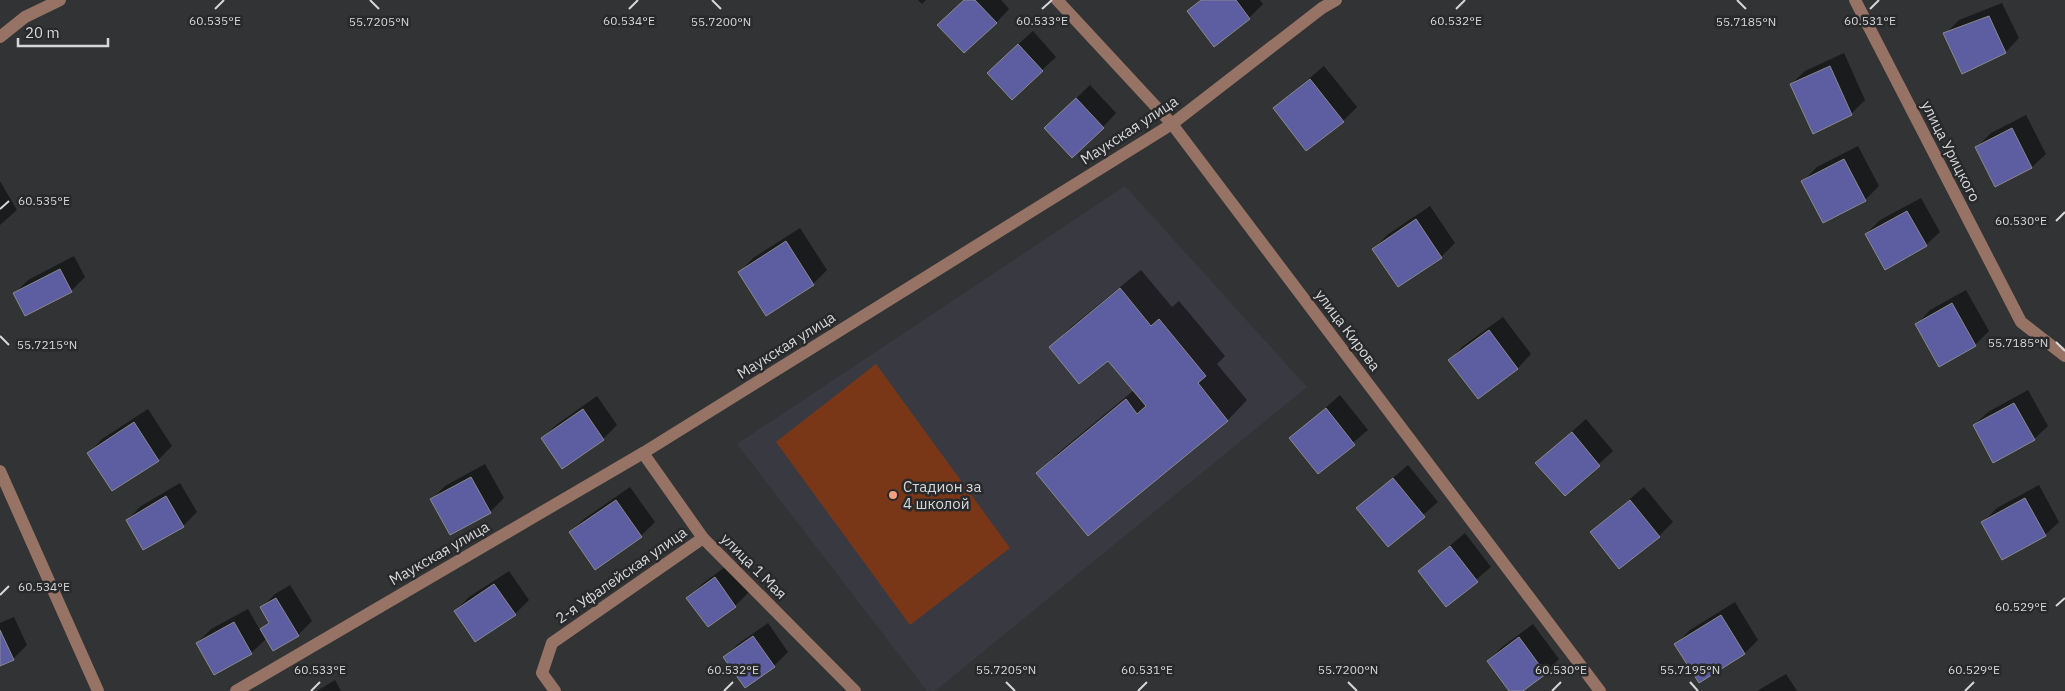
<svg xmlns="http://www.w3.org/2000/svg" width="2065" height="691" font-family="'IBM Plex Sans',sans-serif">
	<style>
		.built { fill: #393942 }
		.green { fill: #7a3718 }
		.shadow { fill: #0007 }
		.building { fill: #5d5da2; stroke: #898a8d }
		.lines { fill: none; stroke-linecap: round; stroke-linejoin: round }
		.minor { stroke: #967365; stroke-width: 12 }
		.ticks { fill: none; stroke: #d7d7d9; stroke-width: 2 }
		.poi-dot { fill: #f2a07e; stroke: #28292b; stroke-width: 2 }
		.labels { text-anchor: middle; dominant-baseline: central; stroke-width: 5; stroke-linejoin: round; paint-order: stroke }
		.street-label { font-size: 15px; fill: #d7d7d9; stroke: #28292b }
		.poi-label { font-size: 15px; fill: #d7d7d9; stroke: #28292b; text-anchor: start }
		.ticks-label { font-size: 12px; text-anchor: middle; fill: #d7d7d9; stroke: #28292b; stroke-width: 5; stroke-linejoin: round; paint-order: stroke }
	</style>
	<rect width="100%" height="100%" fill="#323335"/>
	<!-- built -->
	<path class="built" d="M1125,186L1307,387L935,691H927L737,444Z"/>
	<!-- green -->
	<path class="green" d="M876,364L1010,548L910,625L776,442Z"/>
	<!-- shadow -->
	<g class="shadow">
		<path d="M918,0H926L922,4Z"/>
		<path d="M965,0H1001L1009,9L996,23Z"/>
		<path d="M1200,0H1260L1263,4L1249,18L1188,11Z"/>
		<path d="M2002,3L2019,38L2006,52L1945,34L1959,20Z"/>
		<path d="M1033,31L1056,57L1042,70L1002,59Z"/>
		<path d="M1844,53L1865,100L1851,114L1791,84L1805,71Z"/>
		<path d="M1324,66L1357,107L1343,121L1274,108Z"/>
		<path d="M1090,85L1116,113L1103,127L1060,114Z"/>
		<path d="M2026,115L2046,154L2032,167L1977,147L1991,133Z"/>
		<path d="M1858,146L1879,186L1865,200L1803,181L1817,167Z"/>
		<path d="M0,181L17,210L0,225Z"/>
		<path d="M1921,198L1940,232L1926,245L1866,234L1880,220Z"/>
		<path d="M1430,206L1455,243L1441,257L1374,249L1387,235Z"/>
		<path d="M800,228L827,270L813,284L740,272L753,258Z"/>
		<path d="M74,256L85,277L71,291L15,293L28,280Z"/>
		<path d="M1141,270L1172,307L1179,301L1225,356L1217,364L1247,400L1228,420L1088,534L1038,473L1058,453L1134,390L1108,359L1051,347L1071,327Z"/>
		<path d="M1966,290L1989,331L1975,345L1917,324L1930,310Z"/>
		<path d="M1503,317L1531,354L1518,368L1478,398L1450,360L1463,346Z"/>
		<path d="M2028,390L2048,426L2034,439L1974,425L1988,412Z"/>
		<path d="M1340,395L1368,430L1318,472L1291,438Z"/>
		<path d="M597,396L617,425L603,439L542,438L556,425Z"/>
		<path d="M148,409L172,446L158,460L113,489L89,453L102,439Z"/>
		<path d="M1586,419L1613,451L1565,495L1537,463Z"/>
		<path d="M485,464L504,498L490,512L450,533L432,499L445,486Z"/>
		<path d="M1408,465L1438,502L1388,545L1358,508Z"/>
		<path d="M180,483L197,512L183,526L127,520L141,506Z"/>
		<path d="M2039,485L2059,522L2045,535L1983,522L1997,508Z"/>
		<path d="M630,487L655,522L641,536L570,532L584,519Z"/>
		<path d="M1644,487L1673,522L1659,536L1591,532Z"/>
		<path d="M1465,533L1491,567L1446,605L1420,571Z"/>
		<path d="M729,564L749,592L735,606L708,626L688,598L702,584Z"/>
		<path d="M509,571L529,600L515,614L455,611L469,597Z"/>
		<path d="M290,585L312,621L298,635L267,638L251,653L197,643L211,629L248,609L260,630L269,621L261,608L275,594Z"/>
		<path d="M1735,602L1758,640L1745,653L1700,682L1676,644L1690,630Z"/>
		<path d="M14,617L27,645L13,659L0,665V623Z"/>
		<path d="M768,623L788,652L774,666L745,687L725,657L738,644Z"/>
		<path d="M1533,624L1559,659L1545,673L1521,691H1511L1488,661L1502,647Z"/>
		<path d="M1786,674L1797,691H1757Z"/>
		<path d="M335,680L341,691H317Z"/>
	</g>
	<!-- building -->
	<g class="building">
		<path d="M964,0H975L997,23L964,53L937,25Z"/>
		<path d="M1201,0H1236L1250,19L1214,47L1187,11Z"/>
		<path d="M1989,16L2006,53L1962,74L1943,33Z"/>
		<path d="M1018,44L1043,71L1012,100L987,73Z"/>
		<path d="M1830,66L1852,115L1813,134L1790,84Z"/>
		<path d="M1310,79L1344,122L1306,151L1273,108Z"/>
		<path d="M1076,98L1104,128L1072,158L1044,128Z"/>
		<path d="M2012,128L2032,168L1995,187L1975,147Z"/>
		<path d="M1844,159L1866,201L1823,223L1801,181Z"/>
		<path d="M1907,211L1927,246L1885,270L1865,234Z"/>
		<path d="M1416,219L1442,258L1398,287L1372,249Z"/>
		<path d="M786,241L814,285L766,316L738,272Z"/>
		<path d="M60,269L72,292L25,316L13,293Z"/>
		<path d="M1120,288L1151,326L1159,319L1206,376L1198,383L1228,421L1088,536L1036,473L1126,399L1137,414L1146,406L1108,361L1079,384L1049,347Z"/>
		<path d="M1952,303L1976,346L1939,367L1915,324Z"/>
		<path d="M1489,330L1518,369L1478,399L1448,360Z"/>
		<path d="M2014,403L2035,440L1993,463L1973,425Z"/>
		<path d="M1326,408L1355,445L1318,474L1289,438Z"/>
		<path d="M583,409L604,440L562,469L541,438Z"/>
		<path d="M134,422L159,461L112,491L87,453Z"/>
		<path d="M1572,432L1600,466L1565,496L1535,463Z"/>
		<path d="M471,477L491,513L450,535L430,499Z"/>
		<path d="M1393,478L1425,517L1388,547L1356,508Z"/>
		<path d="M166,496L184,527L143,550L126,520Z"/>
		<path d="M2025,498L2046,536L2002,560L1981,522Z"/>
		<path d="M616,500L642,537L595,570L569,532Z"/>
		<path d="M1630,500L1660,537L1619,569L1590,532Z"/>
		<path d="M1450,546L1478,582L1446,607L1418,571Z"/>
		<path d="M715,577L736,607L708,627L686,598Z"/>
		<path d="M494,584L516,615L475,642L454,611Z"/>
		<path d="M276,598L299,636L273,651L260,629L269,623L260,607Z"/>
		<path d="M1721,615L1745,654L1699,683L1674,644Z"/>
		<path d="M234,622L252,654L214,675L196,643Z"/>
		<path d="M0,630L14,660L0,666Z"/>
		<path d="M753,636L775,667L745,688L723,657Z"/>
		<path d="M1519,637L1546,674L1523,691H1509L1487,661Z"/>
	</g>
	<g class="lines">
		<!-- minor -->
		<g class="minor">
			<path d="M1057,0L1172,124L1600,691"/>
			<path d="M1855,0L2021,322L2065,356"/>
			<path d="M0,37L25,17L60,0"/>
			<path d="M643,453L703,538L855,691"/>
			<path d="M0,471L98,691"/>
			<path d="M236,691L643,453L1172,124L1322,8L1336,0"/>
			<path d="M555,691L542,673L552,643L703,538"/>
		</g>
	</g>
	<!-- ticks -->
	<path class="ticks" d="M370,0L379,9M712,0L721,9M1737,0L1746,9M215,9L224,0M629,9L638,0M1042,9L1052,0M1456,9L1465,0M1870,9L1879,0M0,209L9,201M2056,221L2065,212M0,336L9,345M2056,342L2065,351M0,595L9,586M2056,606L2065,598M1006,682L1015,691M1348,682L1357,691M1690,682L1698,691M311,691L320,682M724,691L733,682M1138,691L1147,682M1552,691L1561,682M1965,691L1974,682"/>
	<!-- markers -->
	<circle class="poi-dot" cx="893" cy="495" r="5"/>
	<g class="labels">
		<!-- street labels -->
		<g class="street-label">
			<text transform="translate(1129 130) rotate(-33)">Маукская улица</text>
			<text transform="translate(1951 151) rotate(63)">улица Урицкого</text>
			<text transform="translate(1348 330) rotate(53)">улица Кирова</text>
			<text transform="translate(786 345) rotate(-32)">Маукская улица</text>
			<text transform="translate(439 553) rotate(-30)">Маукская улица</text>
			<text transform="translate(754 566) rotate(45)">улица 1 Мая</text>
			<text transform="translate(621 575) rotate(-35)">2-я Уфалейская улица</text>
		</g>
		<!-- poi labels -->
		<g class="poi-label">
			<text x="903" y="486">Стадион за<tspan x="903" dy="17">4 школой</tspan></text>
		</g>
	</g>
	<g class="ticks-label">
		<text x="215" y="25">60.535°E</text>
		<text x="629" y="25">60.534°E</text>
		<text x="1042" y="25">60.533°E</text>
		<text x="1456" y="25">60.532°E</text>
		<text x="1870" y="25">60.531°E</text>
		<text x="379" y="26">55.7205°N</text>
		<text x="721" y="26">55.7200°N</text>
		<text x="1746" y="26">55.7185°N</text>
		<text x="44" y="205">60.535°E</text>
		<text x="2021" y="225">60.530°E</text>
		<text x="2018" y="347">55.7185°N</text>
		<text x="47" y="349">55.7215°N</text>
		<text x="44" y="591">60.534°E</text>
		<text x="2021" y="611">60.529°E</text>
		<text x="1006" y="674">55.7205°N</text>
		<text x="1348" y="674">55.7200°N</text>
		<text x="1690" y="674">55.7195°N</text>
		<text x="320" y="674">60.533°E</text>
		<text x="733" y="674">60.532°E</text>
		<text x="1147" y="674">60.531°E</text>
		<text x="1561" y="674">60.530°E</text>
		<text x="1974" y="674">60.529°E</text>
	</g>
	<!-- scale -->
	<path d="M18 38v8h90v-8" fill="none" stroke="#d7d7d9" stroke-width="2.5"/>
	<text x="25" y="38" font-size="15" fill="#d7d7d9" stroke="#28292b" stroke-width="4" paint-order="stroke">20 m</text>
</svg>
